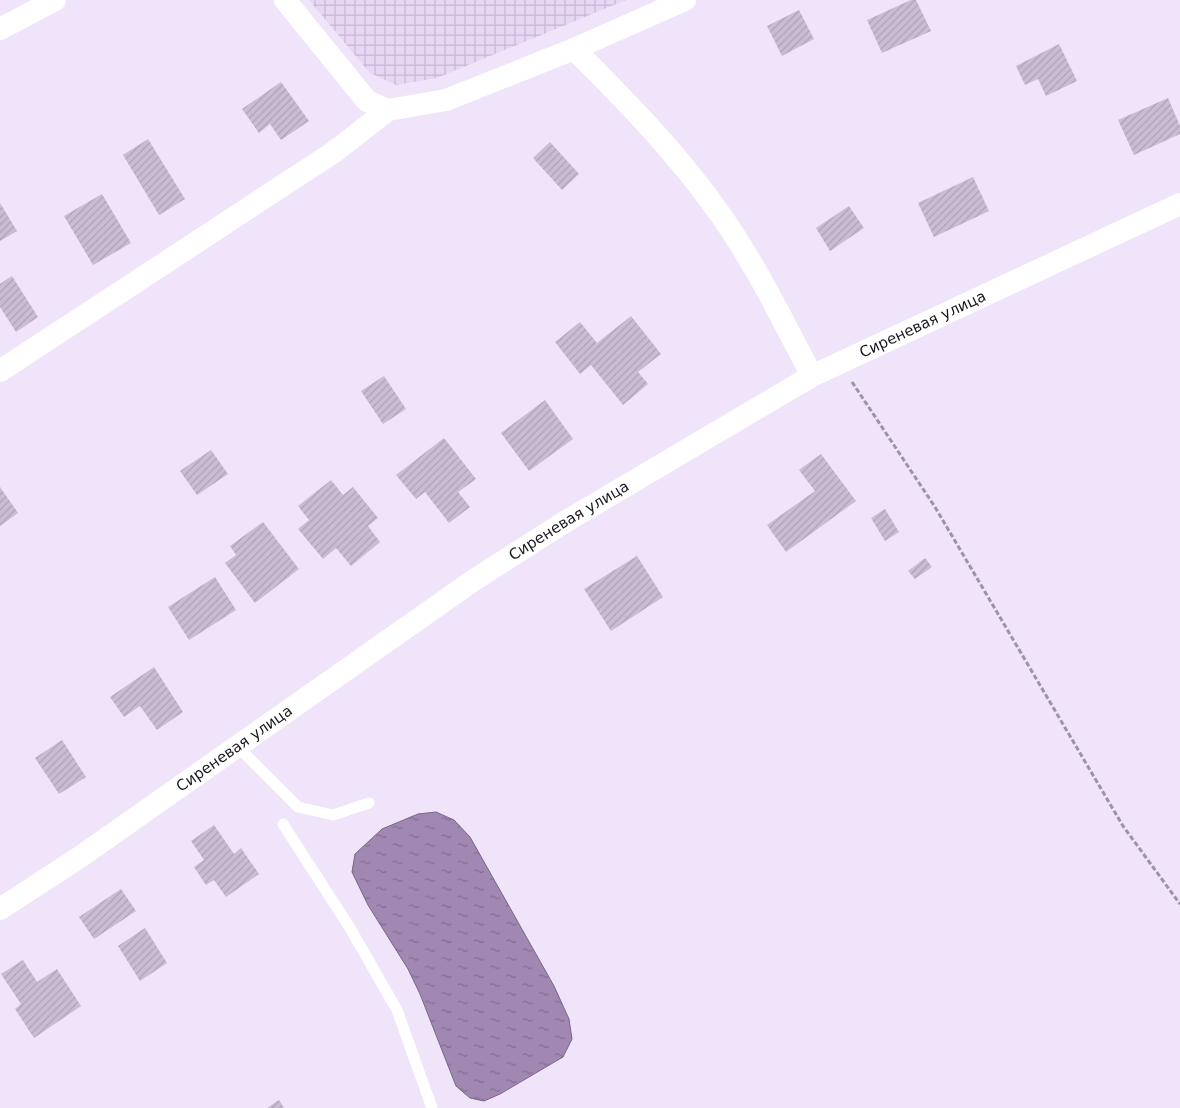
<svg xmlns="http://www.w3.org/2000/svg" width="1180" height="1108" font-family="'DejaVu Sans',sans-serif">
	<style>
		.industrial { fill: url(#industrial-grid) }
		.water { fill: url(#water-ripples); stroke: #796686 }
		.building { fill: url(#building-hatch) }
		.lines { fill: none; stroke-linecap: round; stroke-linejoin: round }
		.path { stroke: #9c94a4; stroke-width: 3; stroke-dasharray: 5 2.5; stroke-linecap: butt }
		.service { stroke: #fff; stroke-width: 11 }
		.minor { stroke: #fff; stroke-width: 22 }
		.labels { text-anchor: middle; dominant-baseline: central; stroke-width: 4; stroke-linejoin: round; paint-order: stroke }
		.street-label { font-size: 15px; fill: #1b171e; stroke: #f9f4fd }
	</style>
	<defs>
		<pattern id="industrial-grid" width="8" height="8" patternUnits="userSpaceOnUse" patternTransform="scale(1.25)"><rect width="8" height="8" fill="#e8d7f4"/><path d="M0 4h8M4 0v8" fill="none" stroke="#c6b8d1"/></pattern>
		<pattern id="water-ripples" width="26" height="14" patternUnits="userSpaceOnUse" patternTransform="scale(1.25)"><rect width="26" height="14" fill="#a188b3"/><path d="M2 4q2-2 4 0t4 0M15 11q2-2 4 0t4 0" fill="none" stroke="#826e91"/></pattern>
		<pattern id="building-hatch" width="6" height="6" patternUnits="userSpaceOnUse" patternTransform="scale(1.25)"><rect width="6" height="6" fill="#cabdd3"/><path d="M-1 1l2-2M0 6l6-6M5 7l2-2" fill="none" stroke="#ada2b5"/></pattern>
	</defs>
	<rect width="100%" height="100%" fill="#f0e4fa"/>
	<!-- industrial -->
	<path class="industrial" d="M309,0H626L437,78L396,85L370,73Z"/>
	<!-- water -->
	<path class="water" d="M436,812L454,820L470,837L554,986L569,1019L572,1039L563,1057L500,1094L484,1101L470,1098L456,1086L420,994L408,969L368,905L352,872L355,854L382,829L418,814Z"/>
	<!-- building -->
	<g class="building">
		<path d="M911,0H916L931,31L882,53L867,20Z"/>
		<path d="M799,10L814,39L782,56L767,26Z"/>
		<path d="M1059,44L1077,81L1046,96L1038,79L1025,85L1016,66Z"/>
		<path d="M281,82L309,121L281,140L270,124L259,133L242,109Z"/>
		<path d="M1168,98L1180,126V134L1134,155L1118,120Z"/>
		<path d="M148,139L185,199L159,215L123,155Z"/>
		<path d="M550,142L579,174L562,190L533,158Z"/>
		<path d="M973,177L989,211L934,237L918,203Z"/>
		<path d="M102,194L131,243L93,265L64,216Z"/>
		<path d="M0,203L17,231L0,241Z"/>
		<path d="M849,206L864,228L830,251L816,228Z"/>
		<path d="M12,276L38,317L16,332L0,307V284Z"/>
		<path d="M631,316L661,354L638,372L648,384L623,405L591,365L580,374L555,342L580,322L597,343Z"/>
		<path d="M384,376L406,409L383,424L361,391Z"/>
		<path d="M545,400L573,439L529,471L501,433Z"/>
		<path d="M444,438L476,479L458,492L470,507L449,523L425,492L416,499L396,475Z"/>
		<path d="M211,450L228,474L197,495L180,471Z"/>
		<path d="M821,454L856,501L786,552L767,525L815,491L799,470Z"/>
		<path d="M331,480L343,495L353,487L378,518L368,526L380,542L351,566L336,548L323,559L298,529L309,520L298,506Z"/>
		<path d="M0,487L18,513L0,526Z"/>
		<path d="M885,509L899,532L885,541L871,518Z"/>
		<path d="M263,522L299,569L255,603L225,563L236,555L230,546Z"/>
		<path d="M637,556L663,597L611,631L584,589Z"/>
		<path d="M925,558L932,567L915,579L908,571Z"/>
		<path d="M215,577L236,610L189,640L168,607Z"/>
		<path d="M154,667L183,712L157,730L140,706L124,717L110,697Z"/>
		<path d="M62,740L86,777L59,794L35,758Z"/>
		<path d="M214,825L234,854L241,848L259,874L226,897L214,880L206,885L194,867L204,860L191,841Z"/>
		<path d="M121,889L136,911L94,939L79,917Z"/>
		<path d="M145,928L167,963L140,981L118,946Z"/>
		<path d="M23,960L37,982L57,969L81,1006L34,1038L15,1009L21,1004L1,974Z"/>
		<path d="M279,1100L284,1108H267Z"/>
	</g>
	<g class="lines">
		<!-- path -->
		<path class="path" d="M852,382L935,507L1123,826L1180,904"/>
		<!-- service -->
		<g class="service">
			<path d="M237,746L298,807L333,815L369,803"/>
			<path d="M283,824L350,928L397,1010L432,1108"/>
		</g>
		<!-- minor -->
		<g class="minor">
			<path d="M285,0L367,101L388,110L446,100L574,49L685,0"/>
			<path d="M0,29L55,0"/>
			<path d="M574,49C626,101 678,154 720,214C756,265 783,321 812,376"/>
			<path d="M0,371L334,152L388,110"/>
			<path id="s1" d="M0,909L80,857L474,580L563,523L812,376L1180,204"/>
		</g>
	</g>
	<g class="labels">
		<!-- street labels -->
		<g class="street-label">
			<text stroke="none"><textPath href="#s1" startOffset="1094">Сиреневая улица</textPath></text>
			<text stroke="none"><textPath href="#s1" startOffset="689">Сиреневая улица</textPath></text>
			<text stroke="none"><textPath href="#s1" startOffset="284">Сиреневая улица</textPath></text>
		</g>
	</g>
</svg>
